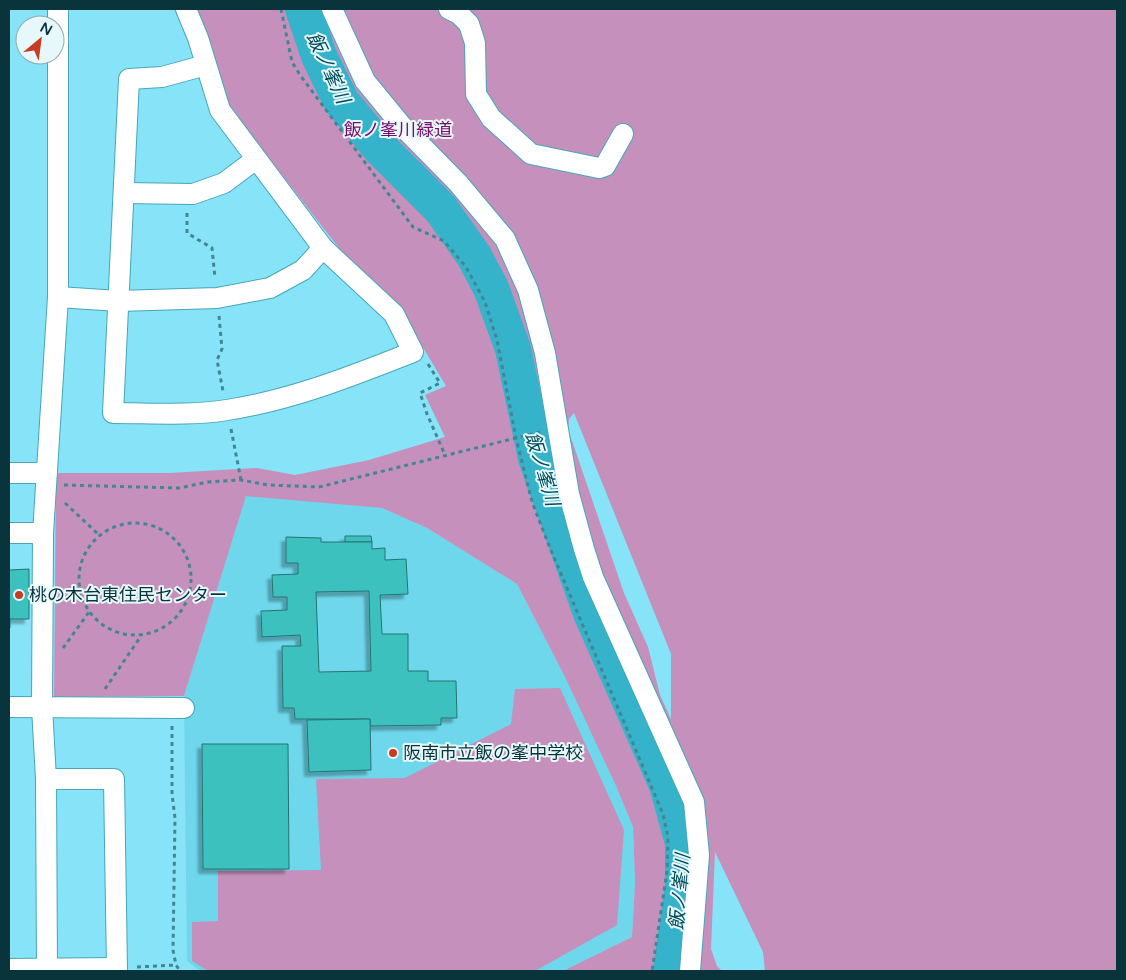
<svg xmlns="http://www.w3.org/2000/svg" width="1126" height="980" font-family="'Varela Round','Noto Sans JP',sans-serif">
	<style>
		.built { fill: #6ed7eb }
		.green { fill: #c690bc; fill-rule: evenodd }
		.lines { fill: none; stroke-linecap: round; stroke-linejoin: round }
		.river { stroke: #34b3cb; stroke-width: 36 }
		.building { fill: #3ec1be; stroke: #257371; fill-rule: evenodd; filter: url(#shadow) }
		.minor-casing { stroke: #47a6b9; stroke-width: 22 }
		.path { stroke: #448592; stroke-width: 3; stroke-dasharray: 4 4; stroke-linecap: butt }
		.minor { stroke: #fff; stroke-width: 20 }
		.poi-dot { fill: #c83d22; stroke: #e7f8fb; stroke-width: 2 }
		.labels { text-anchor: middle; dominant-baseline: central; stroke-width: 4; stroke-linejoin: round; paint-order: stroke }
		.park-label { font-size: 18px; fill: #780e6e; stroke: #e7f8fb }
		.poi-label { font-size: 18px; fill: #0a343c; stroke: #e7f8fb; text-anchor: start }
		.water-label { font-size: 19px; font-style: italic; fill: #014e5a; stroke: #e7f8fb }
	</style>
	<defs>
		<filter id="shadow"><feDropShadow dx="-4.5" dy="4.5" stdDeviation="1" flood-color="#0004"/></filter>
	</defs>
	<rect width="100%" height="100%" fill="#87e3f7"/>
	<!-- built -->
	<path class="built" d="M246,495L382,508L427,528L517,584L564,675L616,786L633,827L635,883L632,937L563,971H200L187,961L184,696Z"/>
	<!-- green -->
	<g class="green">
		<path d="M196,9H1117V971H765L763,952L715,852L711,949L717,966L722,971H563L632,937L635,883L633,827L616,786L564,675L517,584L427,528L382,508L246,496L184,696L54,697L56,473H169L257,468L295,475L369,460L445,437L425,395L446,386L403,314L342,252L228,106ZM574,413L671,654V719L660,695L648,647L624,593L568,429L569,419Z"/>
		<path d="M560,688L624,830L617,925L535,971H208L192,961V922L218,921V871L321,870L316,779L405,778L511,724L515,689Z"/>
	</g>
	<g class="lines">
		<!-- river -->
		<path class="river" d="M303,9L319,56L341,101L380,148L441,209L474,256L491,288L513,349L536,458L591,613L667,785L683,843V886L671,971"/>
	</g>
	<!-- building -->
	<g class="building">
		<path d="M345,536H371L372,542H345Z"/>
		<path d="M286,537L321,538V542H372V549L385,548V560L406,559L408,594L380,595L382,634H408V671H428V681H456L457,718H441V725L370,726V719H295L294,708H283L282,646H301L300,635L262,637L261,611L287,610V597H273L272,575L298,574V563H286ZM369,591L371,671L319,672L316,592Z"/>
		<path d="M9,563V570L29,569V619H10V628H9Z"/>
		<path d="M370,719L371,770L309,772L307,720Z"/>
		<path d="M202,744H288L289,869H203Z"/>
	</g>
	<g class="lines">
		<!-- minor casing -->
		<g class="minor-casing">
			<g id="minor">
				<path d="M186,9L198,38L220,110L323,248L394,314L413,352C352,376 292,400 227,410C190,416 151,413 113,413L129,79L162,77L206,65"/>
				<path d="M332,9L365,81L402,126L458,183L505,239L528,290L545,353L569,494L584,549L593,577L694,802L699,855L690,971"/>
				<path d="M449,9L459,14L469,24L475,43L476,94L491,118L531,154L599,168L605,166L623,134"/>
				<path d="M124,193L193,194L224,183L256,159"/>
				<path d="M58,297L118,301L217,298L270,288L303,270L323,248"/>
				<path d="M9,473H47"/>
				<path d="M9,533H43"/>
				<path d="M9,707L184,708"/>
				<path d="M46,779H114L117,971"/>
				<path d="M9,969L117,968"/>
				<path d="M47,971L46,779L42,707L43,533L58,297V9"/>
			</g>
		</g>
		<!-- path -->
		<g class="path">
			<path d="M281,9L292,62L300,75L413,227L444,241L466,267L485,302L497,340L516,438L532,502L550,548L663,814L668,837L667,871L652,971"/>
			<path d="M187,213V233L212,248L215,278"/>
			<path d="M219,316L222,349L217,360L223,391"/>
			<path d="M428,364L440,383L420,393L427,414L445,455"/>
			<path d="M231,429L241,480"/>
			<path d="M64,485L179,488L208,482L241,480L268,485L319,487L540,432"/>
			<path d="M65,503L99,535"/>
			<circle cx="135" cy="579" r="56"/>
			<path d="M63,648L89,612"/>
			<path d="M105,689L141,636"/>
			<path d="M172,726V794L175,818L173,950L176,965L180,971"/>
			<path d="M137,967L176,965"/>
		</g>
		<!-- minor -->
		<use href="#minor" class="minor"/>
	</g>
	<!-- markers -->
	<g class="poi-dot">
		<circle cx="19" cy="595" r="5"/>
		<circle cx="393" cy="753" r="5"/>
	</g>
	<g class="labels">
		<!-- park labels -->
		<g class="park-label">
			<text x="398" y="130">飯ノ峯川緑道</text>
		</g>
		<!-- poi labels -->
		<g class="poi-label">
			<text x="29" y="595">桃の木台東住民センター</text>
			<text x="403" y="753">阪南市立飯の峯中学校</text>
		</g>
		<!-- water labels -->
		<g class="water-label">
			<text transform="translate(328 68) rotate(65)">飯ノ峯川</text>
			<text transform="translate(542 469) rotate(73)">飯ノ峯川</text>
			<text transform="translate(680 892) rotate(-85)">飯ノ峯川</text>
		</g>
	</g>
	<!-- border -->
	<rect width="1126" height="980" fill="none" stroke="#0a343c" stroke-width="20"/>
	<!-- north arrow -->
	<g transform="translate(40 40) rotate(29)"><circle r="24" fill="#e7f8fb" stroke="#8faaaf"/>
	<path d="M0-4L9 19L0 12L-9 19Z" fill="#c83d22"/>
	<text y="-8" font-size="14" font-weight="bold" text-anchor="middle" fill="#0a343c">N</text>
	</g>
</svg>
